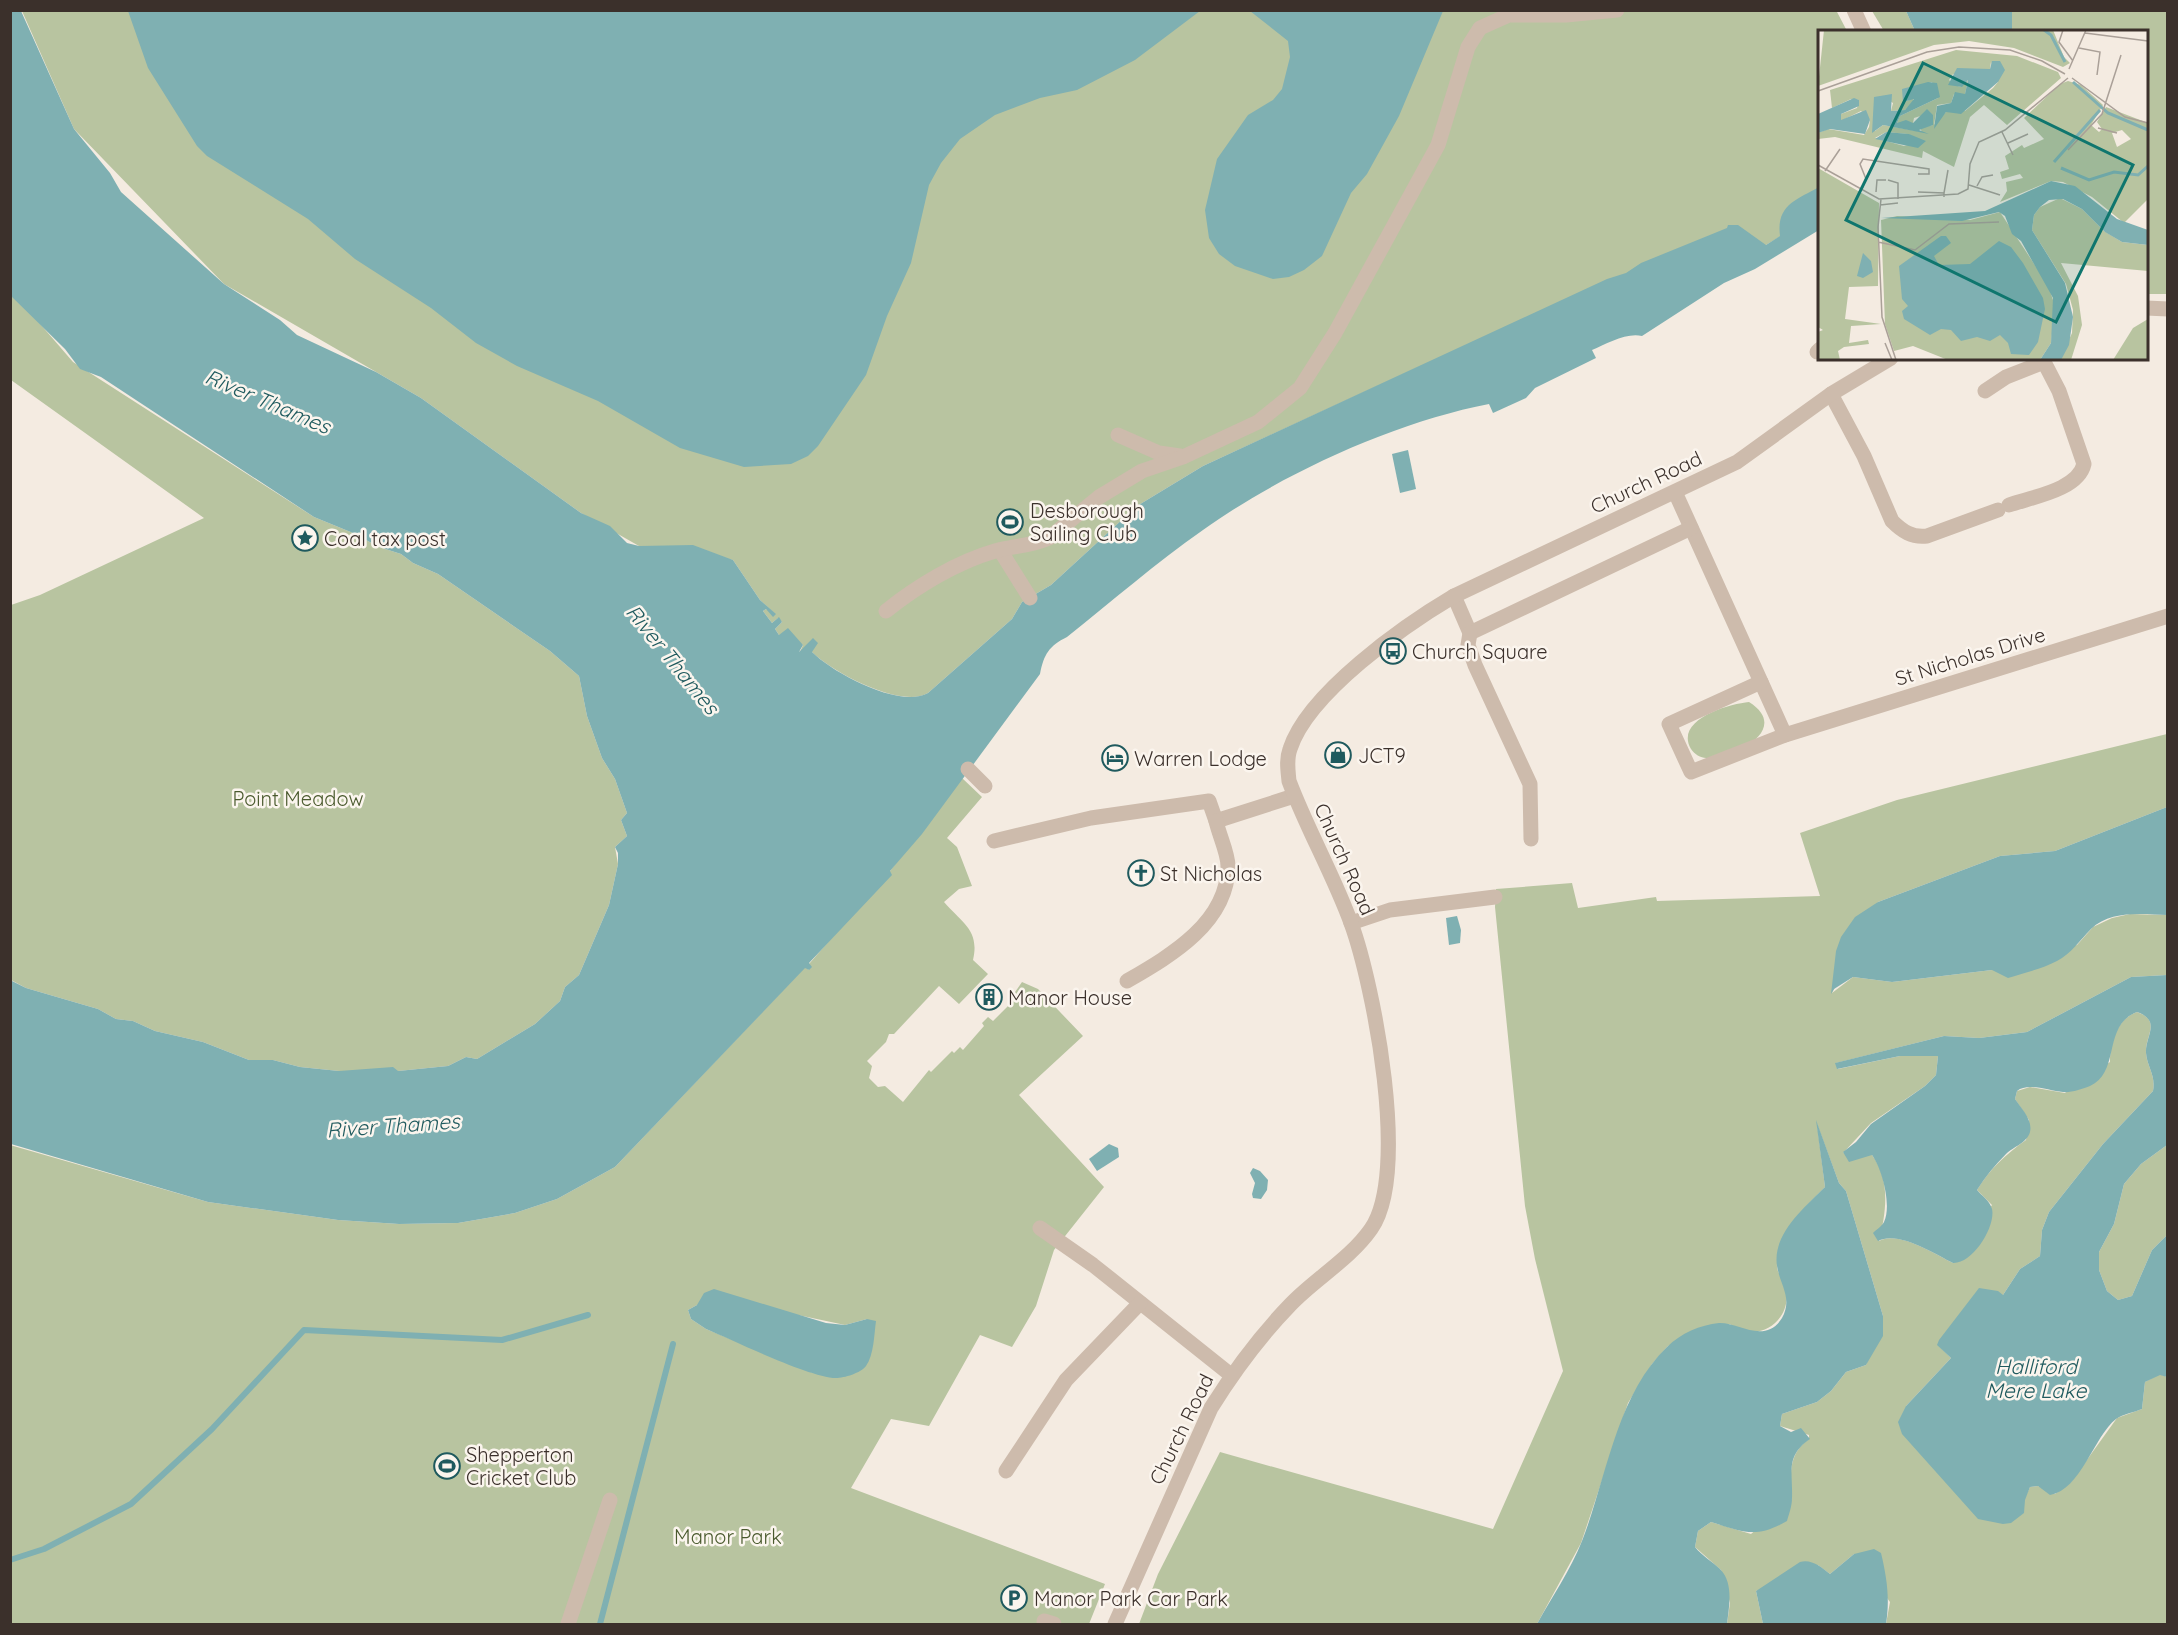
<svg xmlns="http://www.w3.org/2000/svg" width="2178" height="1635" font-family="Quicksand,sans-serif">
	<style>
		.green { fill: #b8c4a0; fill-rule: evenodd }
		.water { fill: #7fb0b2 }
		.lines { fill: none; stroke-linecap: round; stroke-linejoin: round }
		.stream { stroke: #7fb0b2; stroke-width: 6 }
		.minor { stroke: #cdbbac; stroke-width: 15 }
		.labels { text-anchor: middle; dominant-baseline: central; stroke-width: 5; stroke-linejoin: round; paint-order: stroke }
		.street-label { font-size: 20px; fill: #3b302b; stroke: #fbf5ee }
		.poi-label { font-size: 20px; fill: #3b302b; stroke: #fbf5ee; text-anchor: start }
		.park-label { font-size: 20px; fill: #4a5a2e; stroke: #fbf5ee }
		.water-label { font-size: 21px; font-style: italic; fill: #1f5a5e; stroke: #fbf5ee }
		.inset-river { fill: none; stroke: #7fb0b2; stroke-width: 3 }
		.inset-road { fill: none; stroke: #aaa098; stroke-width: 1.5 }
		.view { fill: #0f766e; fill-opacity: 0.15; stroke: #0f766e; stroke-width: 3 }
		.inset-edge { fill: none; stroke: #3b302b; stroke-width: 3 }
	</style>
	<rect width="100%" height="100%" fill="#f4ebe1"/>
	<!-- green -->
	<g class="green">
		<path d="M1836,10L1847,31L1820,32L1819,187L1781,236L1766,245L1432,361L1203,466L1137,506L1051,585L1022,602L1012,619L928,693C901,709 832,672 812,652H800L803,645L779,635L775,629L782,622L778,618L772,623L763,611L766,609L775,614L760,600L733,560L639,546L581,513L421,398L224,284L74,129L22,11Z"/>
		<path d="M1872,11H1906L1915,31H1884Z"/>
		<path d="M2012,11H2167V294H2147L2146,32L2012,31Z"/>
		<path d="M10,289L73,362L314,517L353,533L379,547L401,554L413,563L438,574L550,651L579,676L587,716L602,758L615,779L627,813L621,820L627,836L615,847L618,864L609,905L579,975L565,987L560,1001L535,1024L477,1059L466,1057L448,1066L398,1071H339L300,1067L273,1060H249L203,1042L155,1031L133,1021L116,1019L98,1009L26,988L11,980V605L40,595L204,518L11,380Z"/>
		<path d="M1749,702C1792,729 1734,759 1706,758C1701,758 1694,754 1691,749C1674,720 1728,704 1749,702Z"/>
		<path d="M2167,734V807L2055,851L2000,856L1878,902L1832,993L1853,977L1892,982L1992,970L2077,945L2093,927L2112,918L2130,914L2167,915V975L2131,977L2027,1032L1979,1038L1944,1036L1836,1063L1838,1069L1900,1056H1938L1936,1075L1925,1086L1871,1123L1843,1153L1872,1155C1891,1180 1886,1213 1879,1241C1898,1230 1935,1254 1953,1263L1992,1205L1977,1190C1989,1170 2006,1154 2026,1140L2029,1120L2015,1099L2017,1091L2030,1087L2065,1093L2110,1062C2110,1042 2117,1019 2137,1012C2162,1021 2145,1035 2146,1053C2147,1067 2156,1075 2153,1091L2103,1144L2049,1212L2042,1230L2040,1256L2020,1269L2003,1295L1938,1345L1951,1358L1906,1406L2024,1513V1500L2030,1487L2038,1486L2055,1494L2071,1482L2117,1418L2142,1409L2145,1382L2160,1374L2167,1377V1624H1886L1890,1602L1854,1554L1830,1574L1818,1565L1756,1591L1763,1624H1727L1730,1603L1721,1570L1695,1547L1698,1531L1711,1522L1751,1534L1792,1499C1790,1475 1788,1454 1809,1439V1435L1780,1426L1782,1414L1817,1402L1831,1391L1846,1372L1866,1365L1883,1316L1846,1191L1839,1183L1817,1124L1825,1187C1803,1209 1782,1230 1777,1264C1776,1272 1784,1281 1786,1289C1791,1313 1771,1336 1746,1331C1740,1330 1734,1326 1729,1324L1668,1346L1652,1364L1628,1403L1581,1543L1537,1624H1139L1158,1574L1220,1452L1493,1529L1563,1371L1535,1259L1525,1206L1495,907L1496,889L1572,883L1578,908L1656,897L1657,901L1820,896L1800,833L1897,800Z"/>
		<path d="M962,778L982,797L947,838L957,847L972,886L959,889L944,902C962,923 980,930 973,960L988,974L959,1004L939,986L894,1034H889L886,1042L867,1061L872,1066L869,1078L878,1087L885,1086L903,1102L929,1070L931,1072L952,1051L954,1053L960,1047L963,1050L984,1026L982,1023L988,1017L993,1021L1010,1004L1009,1001L1022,982L1038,989L1083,1036L1019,1095L1104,1187L1054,1250L1036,1306L1012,1347L980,1335L929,1426L891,1419L851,1488L1105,1584L1089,1624H11L10,1145L208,1202L338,1220L399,1224L458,1223L515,1213L557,1199L615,1167L805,967L809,970V964L890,871ZM697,1305L798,1315L845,1325L867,1319L813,1373L706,1329L691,1319L688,1310Z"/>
		<path d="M2167,1145V1235L2152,1250L2132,1296L2118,1300L2107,1291L2099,1270V1252L2114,1224L2124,1184L2141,1164Z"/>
	</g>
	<!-- water -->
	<g class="water">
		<path d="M11,11H21L74,129L110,173L121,192L224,284L280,320L297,335L376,372L421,398L581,513L610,526L627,543L639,546L693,545L733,560L760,600L776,614L773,617L766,609L763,611L772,623L779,617L782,622L775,629L779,635L788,628L803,645L799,652L813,638L818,643L812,652C833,673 900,709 928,693L1012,619L1022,602L1051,585L1137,506L1203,466L1607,279L1626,273L1641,263L1727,228L1728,225H1738L1766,245L1780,236C1776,205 1796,200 1819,187V230L1755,269L1724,283L1642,336C1627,332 1606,344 1592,350L1596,358L1535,388L1526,398L1493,413L1489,404C1395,422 1281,474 1203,530C1156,563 1112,601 1067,637C1049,646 1044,654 1040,674L922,834L890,871L892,875L809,963L812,967L809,970L805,968L615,1167L557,1199L515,1213L458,1223L399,1224L338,1220L208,1202L11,1144L10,980L26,988L98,1009L116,1019L133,1021L155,1031L203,1042L249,1060H273L300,1067L339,1071L393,1067L398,1071L448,1066L466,1057L477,1059L535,1024L560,1001L565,987L579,975L609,905L618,864V853L615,847L627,836L621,820L627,813L615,779L602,758L587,716L579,676L550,651L438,574L413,563L401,554L379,547L353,533L314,517L101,377L80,369L65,349L11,296Z"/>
		<path d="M128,11H1200L1135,60L1077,90L1040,98L995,115L960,139L941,163L929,185L911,263L887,316L866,375L818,446L808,456L791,464L744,467L680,448L598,401L517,366L476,343L431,308L355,259L308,219L207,156L197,146L148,68Z"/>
		<path d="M1250,11H1443L1399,116L1367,174L1351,193L1322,256L1304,270L1289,277L1273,279L1235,266L1219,254L1209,238L1205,210L1217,159L1248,115L1273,100L1282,89L1290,57L1288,41Z"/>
		<path d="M1906,11H2012V31H1915Z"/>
		<path d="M1408,450L1416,489L1400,493L1392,454Z"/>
		<path d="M2167,807V915C2143,914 2110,910 2091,929C2080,940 2071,954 2057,961C2042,969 2023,973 2008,978L1992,970L1892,982L1853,977L1834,989L1831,994L1836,951L1841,937L1855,917L1878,902L2000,856L2055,851Z"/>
		<path d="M1457,916L1461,930L1460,943L1449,945L1446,918Z"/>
		<path d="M2167,975V1145L2141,1164L2124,1184L2114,1224L2099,1252V1270L2107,1291L2118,1300L2132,1296L2152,1250L2167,1235V1377L2160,1375L2145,1382L2142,1409C2135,1412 2123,1414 2116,1419C2094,1436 2081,1490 2050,1495L2038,1486L2030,1487L2025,1500L2024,1513L2011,1523L2003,1524L1978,1519L1902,1434L1898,1422L1906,1406L1951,1358L1937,1345L1939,1340L1979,1288L1998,1291L2003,1295L2020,1269L2040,1256L2042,1230L2049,1212L2103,1144L2153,1091C2156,1075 2147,1067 2146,1053C2145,1036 2162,1021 2137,1012C2102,1025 2121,1072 2090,1086C2083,1089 2070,1093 2063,1092C2049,1091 2028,1082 2017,1091L2015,1099C2021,1108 2033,1120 2030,1132C2027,1143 2013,1147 2006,1154C1995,1165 1985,1177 1977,1190C1982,1196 1990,1201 1992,1209C1996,1226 1973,1264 1953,1263C1935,1254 1898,1230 1878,1241L1873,1233C1876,1230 1882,1226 1884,1222C1892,1205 1882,1169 1872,1155L1849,1162L1843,1152L1856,1142L1871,1124L1925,1086L1936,1075L1938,1056H1900L1837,1069L1835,1063L1944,1036L1979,1038L2027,1032L2131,977Z"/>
		<path d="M1816,1120L1839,1183L1846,1191L1883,1316V1336L1866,1365L1846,1372L1831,1391L1817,1402L1782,1414L1780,1426L1791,1432L1801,1428L1810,1439C1785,1456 1793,1473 1792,1498C1792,1506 1789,1514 1787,1521C1756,1539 1743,1532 1711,1522L1698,1531L1695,1547C1702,1556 1712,1561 1720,1569C1734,1583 1729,1607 1727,1624H1537C1552,1597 1571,1569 1582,1541C1607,1477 1616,1396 1667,1347C1681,1333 1700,1325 1719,1323C1738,1322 1765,1345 1782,1318C1793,1298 1780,1285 1777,1266C1772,1234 1805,1207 1825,1187Z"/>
		<path d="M1109,1144L1118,1148L1119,1157L1097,1171L1089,1159Z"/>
		<path d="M1253,1168L1260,1171L1268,1180L1267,1190L1261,1199L1253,1198L1252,1194L1255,1183L1250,1173Z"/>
		<path d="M714,1289L826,1323L845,1325L867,1319L876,1321C874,1335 874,1355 866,1366C861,1373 844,1378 836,1378C808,1377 735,1341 706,1329L691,1319L688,1310L697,1305L704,1293Z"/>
		<path d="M1874,1549L1881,1553C1887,1578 1890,1599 1886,1624H1763L1756,1591L1800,1562C1812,1559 1821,1567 1830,1574L1854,1554Z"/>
	</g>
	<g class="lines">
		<!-- stream -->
		<g class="stream">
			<path d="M10,1560L44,1549L131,1504L212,1429L304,1330L502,1340L588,1315"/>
			<path d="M600,1624L673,1344"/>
		</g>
		<!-- minor -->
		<g class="minor">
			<path d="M1854,10L1864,32"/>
			<path d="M2146,308L2168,309"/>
			<path d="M1817,352L1820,349"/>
			<path d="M1985,391L2006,377L2044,362V358"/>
			<path d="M1831,394L1864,456L1892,521C1902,531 1912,538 1927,536L1998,510"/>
			<path d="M1118,435L1159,453L1180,456"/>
			<path d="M1675,492L1785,735"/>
			<path d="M2009,505C2032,497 2078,490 2084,464L2059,391L2044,362"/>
			<path d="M1000,550L1030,598"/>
			<path d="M1454,596L1470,633L1691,528"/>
			<path d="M886,611C917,586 957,562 995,551C1013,546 1032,546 1049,538L1099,497L1142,471L1183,457L1258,422L1300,388L1335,333L1438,145L1468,47L1480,28L1509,15H1566L1617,10"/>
			<path d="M1470,633L1468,645L1475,665L1530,784L1531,839"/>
			<path d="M1761,682L1669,724L1691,772L1785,735L2168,616"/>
			<path d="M968,769L985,786"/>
			<path d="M994,841L1091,818L1209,801L1216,821L1294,796"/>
			<path d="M1351,923L1390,910L1495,897"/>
			<path d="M1127,981C1170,956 1228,923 1228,866C1228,853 1219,835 1216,821"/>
			<path d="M1040,1228L1093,1265L1231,1375"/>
			<path d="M1006,1471L1066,1380L1140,1303"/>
			<path d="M1044,1621L1054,1624"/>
			<path d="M568,1624L610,1500"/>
			<path d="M1115,1624L1211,1408C1234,1371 1260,1336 1291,1304C1316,1278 1350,1259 1371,1229C1410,1173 1374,986 1351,923C1333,874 1307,829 1289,781C1288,770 1286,760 1290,749C1308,693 1405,625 1454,596L1737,462L1831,394L1891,358"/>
		</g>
	</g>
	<!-- icons -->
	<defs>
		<g id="stadium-ring" transform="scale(1.35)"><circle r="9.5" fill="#fbf5ee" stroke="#1f5a5e" stroke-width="1.5"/><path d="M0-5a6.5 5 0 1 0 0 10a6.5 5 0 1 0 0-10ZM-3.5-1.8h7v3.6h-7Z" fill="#1f5a5e"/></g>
		<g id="sight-ring" transform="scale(1.35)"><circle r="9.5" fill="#fbf5ee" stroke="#1f5a5e" stroke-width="1.5"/><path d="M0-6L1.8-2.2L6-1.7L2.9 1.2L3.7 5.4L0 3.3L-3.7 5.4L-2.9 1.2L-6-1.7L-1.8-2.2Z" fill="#1f5a5e"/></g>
		<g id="bus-ring" transform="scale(1.35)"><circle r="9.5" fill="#fbf5ee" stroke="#1f5a5e" stroke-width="1.5"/><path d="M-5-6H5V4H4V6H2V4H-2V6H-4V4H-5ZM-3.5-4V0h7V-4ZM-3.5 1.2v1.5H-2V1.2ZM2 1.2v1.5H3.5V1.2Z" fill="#1f5a5e"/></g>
		<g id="shop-ring" transform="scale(1.35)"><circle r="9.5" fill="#fbf5ee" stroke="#1f5a5e" stroke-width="1.5"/><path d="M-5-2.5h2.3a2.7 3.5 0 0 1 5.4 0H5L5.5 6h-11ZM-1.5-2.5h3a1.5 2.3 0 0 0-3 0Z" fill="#1f5a5e"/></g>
		<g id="hotel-ring" transform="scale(1.35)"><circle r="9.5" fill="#fbf5ee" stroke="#1f5a5e" stroke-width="1.5"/><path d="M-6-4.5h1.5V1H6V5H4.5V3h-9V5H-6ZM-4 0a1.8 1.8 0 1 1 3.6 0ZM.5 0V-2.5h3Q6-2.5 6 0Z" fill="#1f5a5e"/></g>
		<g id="church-ring" transform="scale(1.35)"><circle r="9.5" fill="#fbf5ee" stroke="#1f5a5e" stroke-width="1.5"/><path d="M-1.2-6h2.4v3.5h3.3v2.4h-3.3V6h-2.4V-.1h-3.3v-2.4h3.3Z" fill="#1f5a5e"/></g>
		<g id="building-ring" transform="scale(1.35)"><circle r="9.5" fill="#fbf5ee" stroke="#1f5a5e" stroke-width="1.5"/><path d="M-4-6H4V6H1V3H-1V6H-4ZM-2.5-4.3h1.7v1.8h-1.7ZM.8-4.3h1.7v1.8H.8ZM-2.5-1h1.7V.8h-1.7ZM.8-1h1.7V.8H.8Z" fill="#1f5a5e"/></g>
		<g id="parking-ring" transform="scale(1.35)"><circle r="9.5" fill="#fbf5ee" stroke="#1f5a5e" stroke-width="1.5"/><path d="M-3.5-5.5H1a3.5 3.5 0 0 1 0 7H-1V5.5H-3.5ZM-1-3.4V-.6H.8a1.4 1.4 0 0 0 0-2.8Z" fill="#1f5a5e"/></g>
	</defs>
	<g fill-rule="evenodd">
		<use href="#stadium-ring" x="1010" y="522"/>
		<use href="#sight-ring" x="305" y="538"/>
		<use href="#bus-ring" x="1393" y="651"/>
		<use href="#shop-ring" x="1338" y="755"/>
		<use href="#hotel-ring" x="1115" y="758"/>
		<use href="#church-ring" x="1141" y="873"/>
		<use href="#building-ring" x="989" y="997"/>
		<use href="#stadium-ring" x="447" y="1466"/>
		<use href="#parking-ring" x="1014" y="1598"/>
	</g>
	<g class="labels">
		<!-- street labels -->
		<g class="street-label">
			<text transform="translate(1646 482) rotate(-25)">Church Road</text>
			<text transform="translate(1970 656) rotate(-17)">St Nicholas Drive</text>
			<text transform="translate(1345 859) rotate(66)">Church Road</text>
			<text transform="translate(1181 1429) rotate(-64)">Church Road</text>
		</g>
		<!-- poi labels -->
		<g class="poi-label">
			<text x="1030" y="510">Desborough<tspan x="1030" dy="23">Sailing Club</tspan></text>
			<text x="324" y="538">Coal tax post</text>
			<text x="1412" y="651">Church Square</text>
			<text x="1358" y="755">JCT9</text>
			<text x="1134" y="758">Warren Lodge</text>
			<text x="1160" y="873">St Nicholas</text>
			<text x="1008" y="997">Manor House</text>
			<text x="466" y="1454">Shepperton<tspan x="466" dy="23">Cricket Club</tspan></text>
			<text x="1034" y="1598">Manor Park Car Park</text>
		</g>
		<!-- park labels -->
		<g class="park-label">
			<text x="298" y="798">Point Meadow</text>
			<text x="728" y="1536">Manor Park</text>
		</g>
		<!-- water labels -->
		<g class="water-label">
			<text transform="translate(268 401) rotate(23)">River Thames</text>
			<text transform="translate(673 659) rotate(51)">River Thames</text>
			<text transform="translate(393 1125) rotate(-4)">River Thames</text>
			<text x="2036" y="1366">Halliford<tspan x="2036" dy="24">Mere Lake</tspan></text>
		</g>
	</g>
	<!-- overview -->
	<g transform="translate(1818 30)">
		<rect width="330" height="330" fill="#f4ebe1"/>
		<path d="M6,0H235L246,27L252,33L245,37L196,18L151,11L116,15L0,56ZM138,20L199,26L240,42L243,48L189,95L166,75L152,87L136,137L105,121L104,128L17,107L0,109V103L10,99L46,105L51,97L52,90L43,81L23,91V84L39,78L41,70L33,69L14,78L12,60ZM173,32L180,52L175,58L147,81L128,82L116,95L119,75L133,73L136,64H147L150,50L143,57L136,55L131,50L134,45L147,39H172ZM114,52L120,68L82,86L79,93H95L96,88L112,83L115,95L102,98L104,102L65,95L57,101L56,86L64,66L75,73L73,81L87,80L96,72L95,68L89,71L85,68L88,59ZM68,102L90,104L105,111L86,116L57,108ZM250,51L263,55L285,75L273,95L281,102L284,99L279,92L288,77L330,93V169L306,193L274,167L245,152L233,151L182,172L189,161L188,152L205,148L202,144L184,149L182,142L191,139L187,126L204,115L206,118L226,109L206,88L242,54ZM304,100L313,109L299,117L294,103ZM0,138L61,173L60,256L31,257L27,289L63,294L33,296L31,313L50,310L51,314L26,317L20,321L22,330H0V302L5,300L0,297ZM242,168L264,179L286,201L304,212L330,215V241L243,233L260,266L264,295L253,330H242L254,303L255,280L248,254L214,200L216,185L222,177ZM182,182L230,255L237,276L233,313L222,330H130L95,316L76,321L67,294L63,190L79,186L152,190ZM330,289V330H295L315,298Z" fill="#b8c4a0" fill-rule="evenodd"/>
		<path d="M174,31H182L187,40L180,52L143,84L128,82L116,99L119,76L133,73L137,62L147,64L150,50L144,57L130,55L139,38L172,39ZM110,52L119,53L122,67L82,86L79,93L88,90L95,93L109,79L115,85V95L101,100L111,104L65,95L54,103L56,67L74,64L73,81L87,80L96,69L85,72L84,59ZM36,68L41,70V76L23,84V90L48,80L52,90L47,104L12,99L0,103V84ZM68,102L91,104L108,111L100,118L57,109ZM233,151L257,156L299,189L330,200V215L304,212L287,202L264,179L245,169L231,170L222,177L216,185L214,200L247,253L255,287L251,315L243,330H222L233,313L235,268L203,211L194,204L187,186L181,182L144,191L63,188L167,181ZM123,206H128L133,213L116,226L121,235L152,234L181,211L193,217L205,233L225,268L227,279L220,312L211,325L193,324L190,313L182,305L172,311L159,307L143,311L133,300L123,299L112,305L86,289L84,281L90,276L84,269L81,236ZM45,223L53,231L55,242L45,248L39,246Z" fill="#7fb0b2"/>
		<path class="inset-river" d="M226,0L233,5L247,32M255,52L290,83L330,100M236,132L282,80M243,138L271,150L296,142L320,145L330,136"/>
		<path class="inset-road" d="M245,0L241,12L255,31M267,3L330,11M261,18L282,22L279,45M251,39L268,0M254,48L307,87L330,93M0,61L109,22L141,17L192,20L224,31L247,44M280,98L299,103M184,102L195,125M190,113L210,104M250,120L284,84L303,25M0,135L61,169L140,164L150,159L152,134L161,112L187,100L250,48M7,141L22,119M70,150L80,153V169M151,155L182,165M159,156L164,147L175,145M43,161L48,149L42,134L45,129L111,139V144H100M58,162L59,150H68M100,162L126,163V167M126,163L130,140M63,169L60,197L64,287L78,330M62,175L80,173M60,212L97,220L131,194L181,192M67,313L74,330"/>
		<path class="view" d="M105,33L315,135L238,292L28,190Z"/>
		<rect width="330" height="330" class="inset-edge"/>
	</g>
	<!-- border -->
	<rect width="2178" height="1635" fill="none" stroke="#3b302b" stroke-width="24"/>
</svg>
